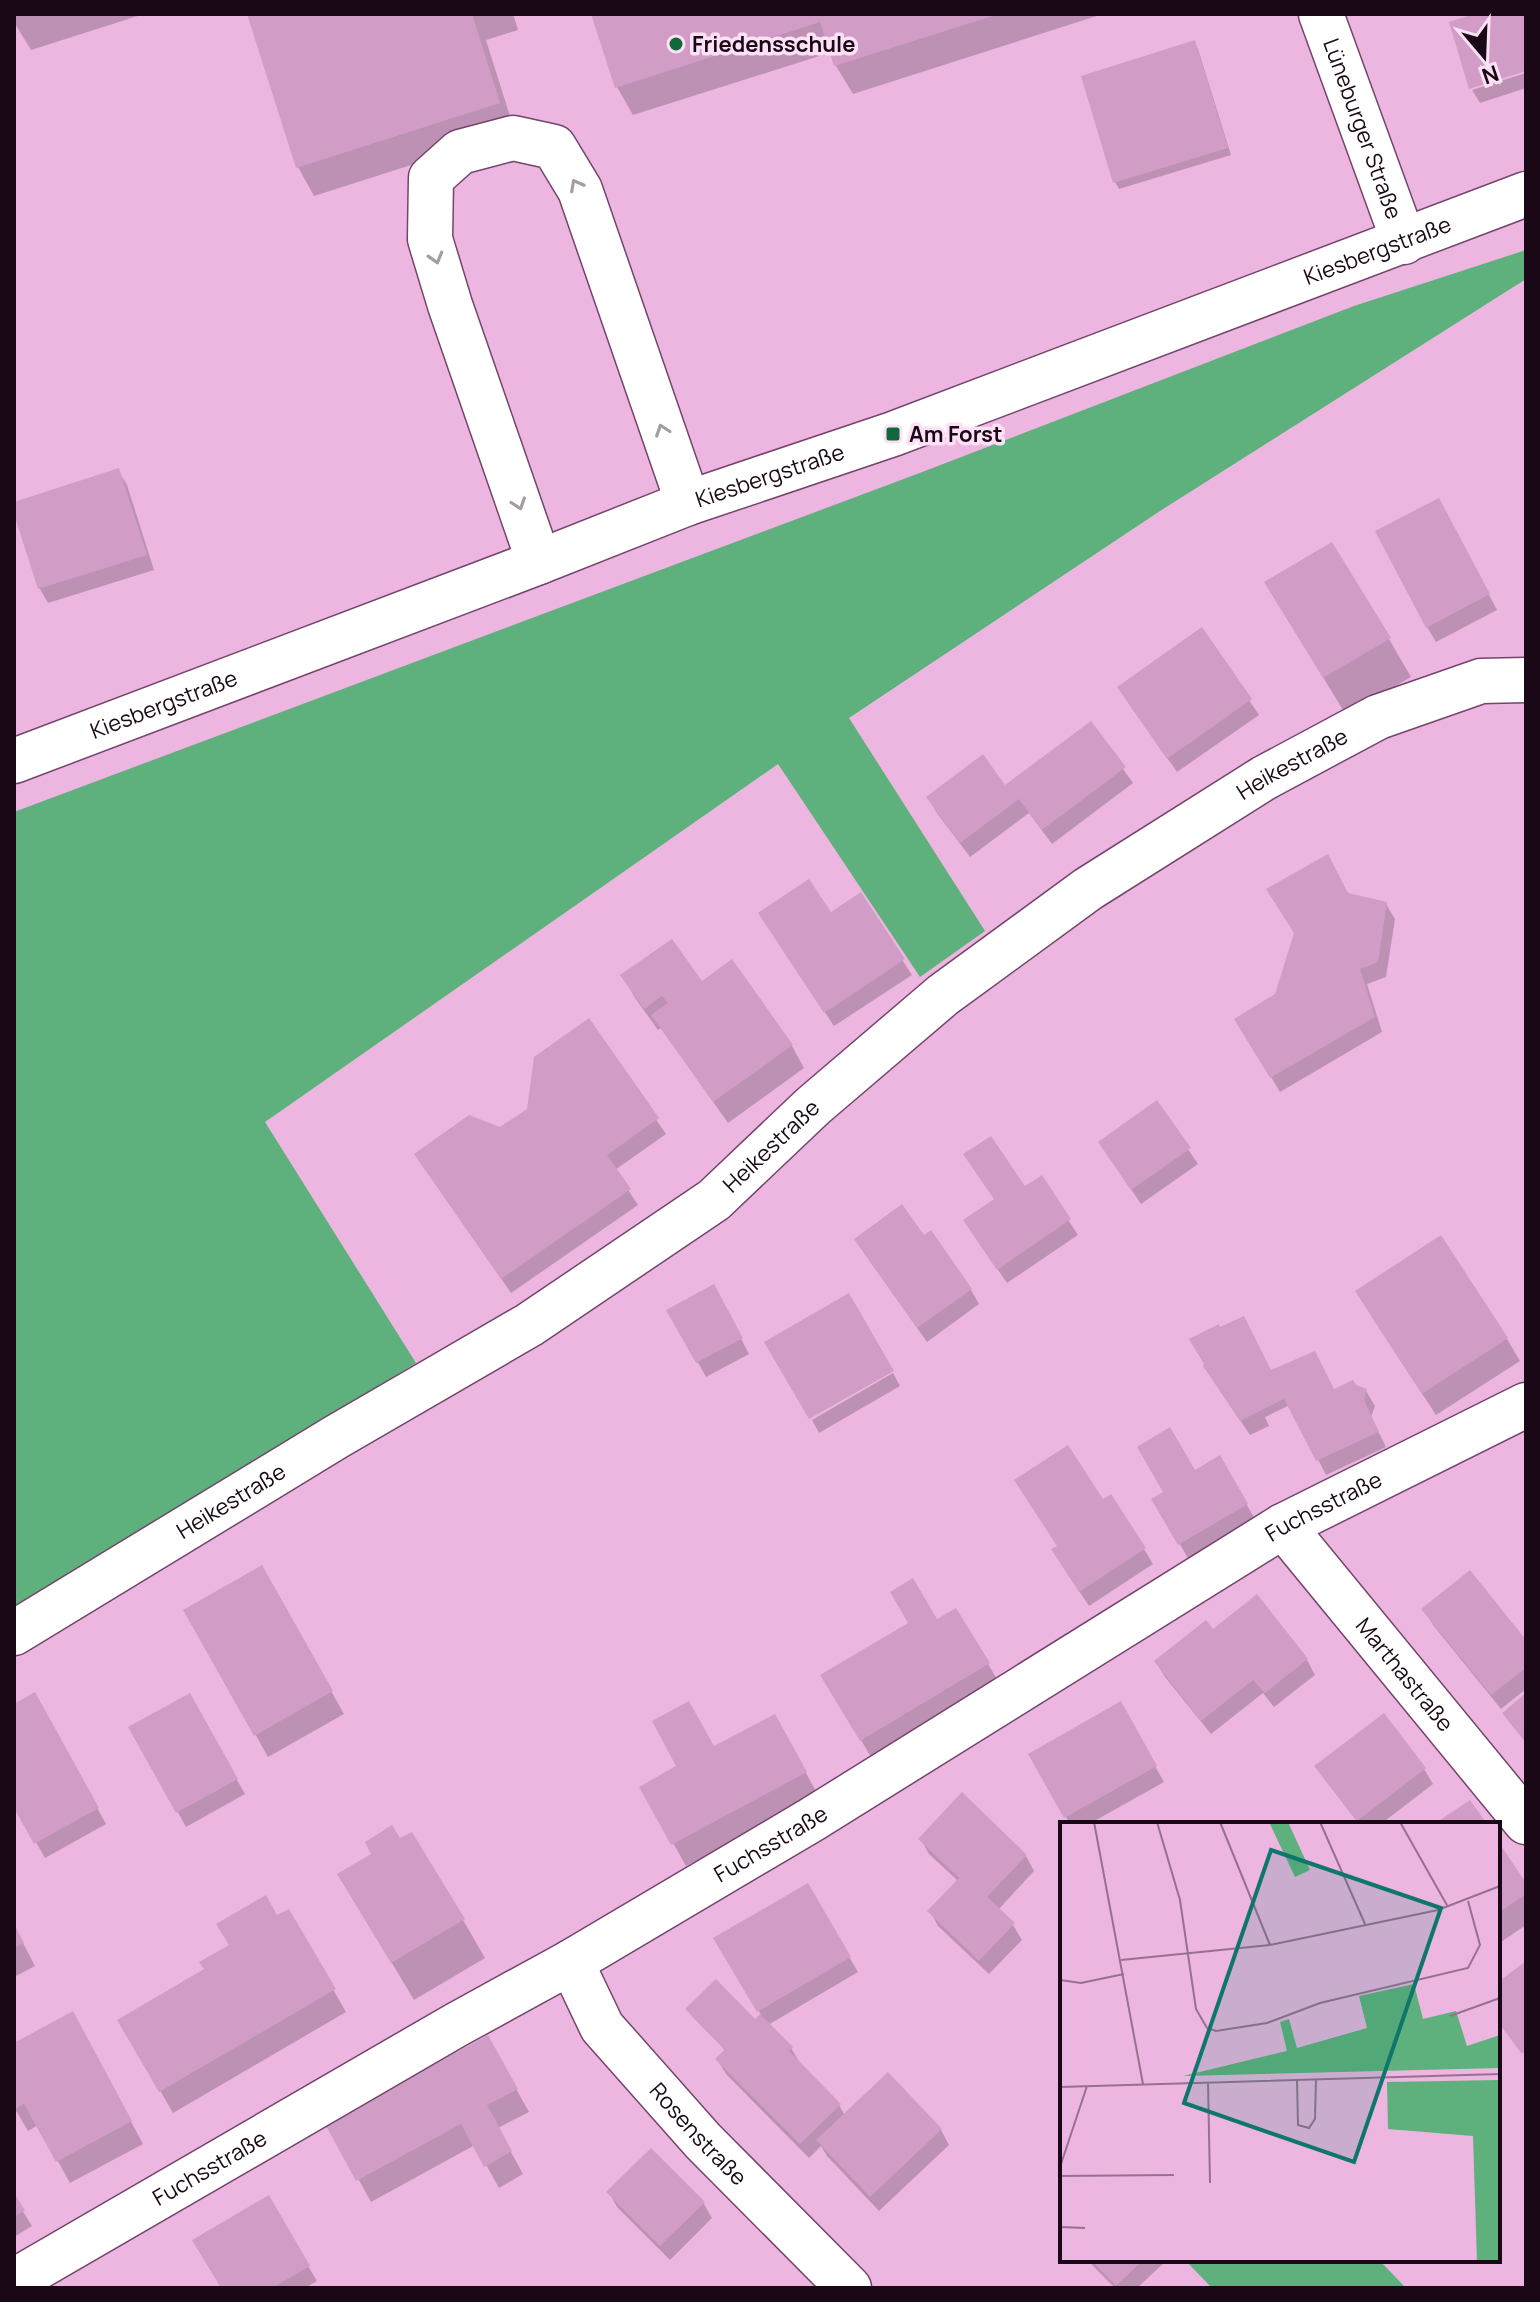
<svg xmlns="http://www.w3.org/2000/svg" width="1540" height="2302" font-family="Manrope,sans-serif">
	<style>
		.green { fill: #5eb17c }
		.shadow { fill: #0003 }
		.building { fill: #d19dc6 }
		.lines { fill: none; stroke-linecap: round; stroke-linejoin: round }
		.minor-casing { stroke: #73456a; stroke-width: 47 }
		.minor { stroke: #fff; stroke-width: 44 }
		.oneway { stroke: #a39ca2 }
		.poi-dot { fill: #11693b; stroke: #fce1f6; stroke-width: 3 }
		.labels { text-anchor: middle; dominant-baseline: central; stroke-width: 7; stroke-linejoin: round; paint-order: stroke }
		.poi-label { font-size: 22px; font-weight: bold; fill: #1a0816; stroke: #fce1f6; text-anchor: start }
		.street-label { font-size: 22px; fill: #1a0816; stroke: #fce1f6 }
		.inset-road { fill: none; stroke: #98708f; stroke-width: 2 }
		.view { fill: #0f766e; fill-opacity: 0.15; stroke: #0f766e; stroke-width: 4 }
		.inset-edge { fill: none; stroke: #1a0816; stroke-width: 4 }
	</style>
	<rect width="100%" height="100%" fill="#ecb6e0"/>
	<!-- green -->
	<g class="green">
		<path d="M1526,250V279L1160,511L849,718L985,931L920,977L778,764L265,1122L416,1363L14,1608V812L917,474L1354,306Z"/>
		<path d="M1185,2260H1379L1406,2288H1212Z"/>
	</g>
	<!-- shadow -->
	<g class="shadow">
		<path d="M14,14H144L31,50L14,22Z"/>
		<path d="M249,14H513L518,30L486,40L515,132L314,196L298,167Z"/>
		<path d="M594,14H1103L853,94L836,66L832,52L633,115L617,87Z"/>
		<path d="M1194,42L1198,49L1231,155L1119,189L1115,182Z"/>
		<path d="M1526,73V88L1480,103L1472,90Z"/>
		<path d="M118,470L127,485L154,570L48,603L40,589L14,504Z"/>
		<path d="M1447,515L1497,610L1436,642L1427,627Z"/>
		<path d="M1289,621L1389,639L1411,677L1346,715Z"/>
		<path d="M1202,630L1259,715L1177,772L1128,702Z"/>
		<path d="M1091,724L1133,783L1052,844L1029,813L970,857L937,813L928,798L1005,788Z"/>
		<path d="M860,895L912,975L834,1026L769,928L830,914Z"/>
		<path d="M1348,895L1386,904L1395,919L1386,977L1367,984L1382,1032L1280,1092L1237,1020L1277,995Z"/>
		<path d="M623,976L702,984L792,1046L804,1068L728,1123L661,1028L658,1030L635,998Z"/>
		<path d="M588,1021L666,1134L615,1170L638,1205L511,1293L425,1169L500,1129L528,1110Z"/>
		<path d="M1157,1103L1198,1164L1141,1204L1100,1143Z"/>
		<path d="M1041,1178L1078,1235L1007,1283L974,1235L1024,1189Z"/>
		<path d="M924,1238L971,1290L979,1304L927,1342L865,1254Z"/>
		<path d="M722,1302L749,1354L706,1377L669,1310Z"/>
		<path d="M1370,1314L1507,1339L1520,1361L1436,1415Z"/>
		<path d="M893,1373L900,1386L819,1433L812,1420Z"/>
		<path d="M1270,1373L1334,1391L1355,1386L1366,1391L1375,1406L1371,1417L1386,1447L1326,1475L1290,1405L1265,1417L1269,1426L1250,1435L1214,1381Z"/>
		<path d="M1219,1458L1255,1519L1188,1558L1154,1500Z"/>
		<path d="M1102,1501L1144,1549L1153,1564L1089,1606L1062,1565Z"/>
		<path d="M262,1568L344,1714L268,1757L186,1611Z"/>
		<path d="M1424,1610L1526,1643V1689L1501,1709L1433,1625Z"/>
		<path d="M936,1622L988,1664L1001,1686L874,1762L823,1676L910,1624Z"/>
		<path d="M1213,1631L1307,1660L1315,1675L1274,1707L1263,1693L1211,1734L1165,1677L1156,1662Z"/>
		<path d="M34,1695L106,1824L45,1858L14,1804V1706Z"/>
		<path d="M189,1696L245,1794L186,1827L131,1728Z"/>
		<path d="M1120,1704L1164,1782L1089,1824H1070L1030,1754Z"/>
		<path d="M775,1716L818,1795L686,1866L642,1788Z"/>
		<path d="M1317,1767L1424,1769L1433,1784L1381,1824H1359L1326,1781Z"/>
		<path d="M962,1795L1026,1856L1034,1871L998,1910L1013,1925L1022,1940L989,1974L938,1926L930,1911L958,1881L929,1854L921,1839Z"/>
		<path d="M1498,1844L1526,1886V1925L1498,1944Z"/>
		<path d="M807,1886L858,1972L768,2025L791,2048L800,2063L839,2105L845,2116L941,2130L949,2145L879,2211L827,2156L821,2146L809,2158L726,2074L717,2059L726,2051L692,2016L688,2010L755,2022L761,2015L716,1939Z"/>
		<path d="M288,1911L346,2012L173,2113L120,2021L206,1970Z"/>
		<path d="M362,1913L463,1920L485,1958L414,2000Z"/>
		<path d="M14,1926L35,1966L14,1977Z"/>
		<path d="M85,2036L143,2144L70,2183L38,2125L28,2131L14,2107V2045Z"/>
		<path d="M487,2037L529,2112L498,2128L523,2174L499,2188L475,2145L371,2202L328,2124Z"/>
		<path d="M651,2151L704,2204L712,2218L670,2260L617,2207L609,2192Z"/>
		<path d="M14,2197L32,2226L14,2237Z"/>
		<path d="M268,2198L317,2281L305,2288H223Z"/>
		<path d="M1087,2260H1164L1165,2262L1137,2288H1115Z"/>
	</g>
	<!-- building -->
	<g class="building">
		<path d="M247,14H472L500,103L296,168Z"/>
		<path d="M591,14H996V15L834,66L820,22L615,88Z"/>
		<path d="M1474,14H1526V71L1469,89L1449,22Z"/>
		<path d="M1195,40L1228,148L1113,183L1081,76Z"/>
		<path d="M119,468L147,555L38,589L14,514V502Z"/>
		<path d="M1439,498L1490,594L1426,628L1375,531Z"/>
		<path d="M1332,542L1391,638L1323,678L1264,582Z"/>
		<path d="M1202,627L1252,699L1167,759L1117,687Z"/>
		<path d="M1091,721L1126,767L1042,830L1019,799L960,843L926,797L983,754L1005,785Z"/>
		<path d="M1328,854L1348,893L1387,902L1378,962L1360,969L1375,1017L1270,1078L1234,1019L1275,994L1294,933L1266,889Z"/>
		<path d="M809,879L831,912L861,892L905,959L824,1013L758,913Z"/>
		<path d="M672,939L702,981L732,959L793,1045L713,1102L651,1015L668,1003L662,996L644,1009L620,975Z"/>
		<path d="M589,1018L659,1118L607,1155L631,1189L501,1279L414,1154L469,1115L500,1127L527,1109L534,1057Z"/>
		<path d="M1157,1100L1191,1148L1131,1190L1098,1142Z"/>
		<path d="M991,1136L1025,1186L1042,1175L1071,1219L997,1270L963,1220L994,1199L963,1154Z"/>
		<path d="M902,1204L924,1235L931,1230L972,1289L917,1328L854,1239Z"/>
		<path d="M1441,1235L1508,1338L1422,1394L1355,1291Z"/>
		<path d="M714,1284L743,1338L696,1363L666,1310Z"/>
		<path d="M849,1293L894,1371L809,1419L764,1342Z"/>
		<path d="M1244,1316L1271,1370L1315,1351L1334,1389L1353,1380L1356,1385L1367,1389L1364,1400L1379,1432L1316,1461L1284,1399L1240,1421L1203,1366L1204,1364L1189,1339L1219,1324L1220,1327Z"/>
		<path d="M1170,1427L1195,1470L1220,1455L1248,1504L1178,1545L1151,1499L1163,1492L1137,1447Z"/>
		<path d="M1068,1445L1103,1499L1111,1494L1146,1548L1079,1592L1051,1549L1057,1546L1014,1480Z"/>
		<path d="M262,1565L333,1691L254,1736L183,1610Z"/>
		<path d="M1470,1570L1526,1640V1668L1491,1695L1421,1609Z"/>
		<path d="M913,1578L937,1619L956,1608L990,1663L860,1741L820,1675L908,1623L890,1592Z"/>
		<path d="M1257,1594L1308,1659L1265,1693L1253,1680L1201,1721L1154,1661L1206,1620L1213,1629Z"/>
		<path d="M35,1692L99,1808L34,1844L14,1808V1704Z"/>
		<path d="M190,1693L238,1779L176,1813L128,1727Z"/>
		<path d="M1526,1693V1743L1502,1713Z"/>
		<path d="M689,1701L714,1746L775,1714L807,1772L671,1845L639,1787L676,1766L652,1721Z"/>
		<path d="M1121,1701L1157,1766L1064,1818L1028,1754Z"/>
		<path d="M1384,1713L1426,1768L1357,1821L1314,1766Z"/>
		<path d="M962,1792L1027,1855L987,1897L1015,1923L979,1961L927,1911L959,1878L918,1839Z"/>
		<path d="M1470,1800L1487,1824H1434Z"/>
		<path d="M392,1825L400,1838L412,1832L465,1919L391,1963L337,1874L371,1854L365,1842Z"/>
		<path d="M1498,1841L1526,1883V1894L1498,1913Z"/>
		<path d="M808,1883L851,1957L757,2012L713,1938Z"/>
		<path d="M266,1895L277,1915L289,1909L336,1989L159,2092L117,2020L204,1969L199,1962L229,1945L216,1924Z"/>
		<path d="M14,1924L24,1943L14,1948Z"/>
		<path d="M1526,1961V2050L1522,2054L1498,2022V1982Z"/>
		<path d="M716,1979L755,2019L760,2014L793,2047L789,2051L841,2104L800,2144L715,2059L725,2049L685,2009Z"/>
		<path d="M73,2011L132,2121L56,2162L24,2104L14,2110V2043Z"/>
		<path d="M488,2035L518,2089L487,2105L512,2151L484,2167L461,2124L356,2181L325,2124Z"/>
		<path d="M888,2072L942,2129L870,2197L816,2140Z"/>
		<path d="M651,2148L705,2202L660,2246L606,2192Z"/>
		<path d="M14,2193L25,2210L14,2217Z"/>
		<path d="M269,2195L310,2266L272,2288H221L192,2240Z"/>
		<path d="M1091,2260H1143L1116,2286Z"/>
	</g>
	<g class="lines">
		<!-- minor casing -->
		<g class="minor-casing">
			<g id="minor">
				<path id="s1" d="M1321,14L1404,242"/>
				<path d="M539,562L450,305L430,239L431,178L460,152L513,138L554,147L580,190L688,503"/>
				<path id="s2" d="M14,761L539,562L688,503L893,434L1526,194"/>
				<path id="s3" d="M1283,1526L1526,1822"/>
				<path id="s4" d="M14,1633L336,1437L529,1325L714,1200L813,1106L943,995L1088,889L1264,778L1378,717L1481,681L1526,680"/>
				<path id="s5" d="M571,1962L602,2027L703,2141L849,2288"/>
				<path id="s6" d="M14,2281L456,2025L571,1962L811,1820L1283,1526L1526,1405"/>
			</g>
		</g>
		<!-- minor -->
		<use href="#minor" class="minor"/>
	</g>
	<!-- one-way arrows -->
	<defs><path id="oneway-chevron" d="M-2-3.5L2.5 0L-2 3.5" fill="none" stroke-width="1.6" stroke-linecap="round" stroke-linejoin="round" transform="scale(2)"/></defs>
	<g class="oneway">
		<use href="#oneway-chevron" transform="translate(576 185) rotate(-118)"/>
		<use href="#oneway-chevron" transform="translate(436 258) rotate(74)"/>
		<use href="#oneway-chevron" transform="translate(662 430) rotate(-109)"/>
		<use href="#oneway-chevron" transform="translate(519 504) rotate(71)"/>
	</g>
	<!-- markers -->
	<g class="poi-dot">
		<circle cx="676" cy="44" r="8"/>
		<rect x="885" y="426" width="16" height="16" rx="4"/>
	</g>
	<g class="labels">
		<!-- poi labels -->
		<g class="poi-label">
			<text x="692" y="44">Friedensschule</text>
			<text x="909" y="434">Am Forst</text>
		</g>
		<!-- street labels -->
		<g class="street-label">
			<text stroke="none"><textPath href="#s1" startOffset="122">Lüneburger Straße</textPath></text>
			<text stroke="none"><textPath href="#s2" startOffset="1456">Kiesbergstraße</textPath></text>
			<text stroke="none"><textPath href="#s2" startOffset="808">Kiesbergstraße</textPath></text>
			<text stroke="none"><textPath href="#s2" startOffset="160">Kiesbergstraße</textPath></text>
			<text stroke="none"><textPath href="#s4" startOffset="1550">Heikestraße</textPath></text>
			<text stroke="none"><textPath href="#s4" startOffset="902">Heikestraße</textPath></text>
			<text stroke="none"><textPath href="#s4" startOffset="254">Heikestraße</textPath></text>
			<text stroke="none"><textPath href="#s6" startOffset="1522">Fuchsstraße</textPath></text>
			<text stroke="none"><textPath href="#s3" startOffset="192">Marthastraße</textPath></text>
			<text stroke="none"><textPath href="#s6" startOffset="874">Fuchsstraße</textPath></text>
			<text stroke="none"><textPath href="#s5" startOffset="216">Rosenstraße</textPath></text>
			<text stroke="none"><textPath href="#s6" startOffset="226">Fuchsstraße</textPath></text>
		</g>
	</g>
	<!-- overview -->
	<g transform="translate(1060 1822)">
		<rect width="440" height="440" fill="#ecb6e0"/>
		<path d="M209,0H228L250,48L235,55ZM354,162L363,197L396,189L407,224L440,213V246L123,254L227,229L220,200L229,197L237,226L307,206L299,174ZM440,258V440H417L413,314L328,307L327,260Z" fill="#5eb17c"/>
		<path class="inset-road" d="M34,0L83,262M97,0L120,78L136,187L147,206L156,209L207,201L260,181L408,146L420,123L408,79M160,0L210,123M260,0L305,102M340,0L388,85M61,138L210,123L378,88L440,64M0,158L21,161L64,152M390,194L440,176M237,258L238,303L249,306L255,297L256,257M148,260L150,361M0,265L440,252M0,345L27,264M0,354L114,353M0,405L25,406"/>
		<path class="view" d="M211,28L381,86L294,340L124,281Z"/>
		<rect width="440" height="440" class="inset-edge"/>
	</g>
	<!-- border -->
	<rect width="1540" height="2302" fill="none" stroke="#1a0816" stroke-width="32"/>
	<!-- north arrow -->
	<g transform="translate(1484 56) rotate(161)" stroke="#fce1f6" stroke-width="6" paint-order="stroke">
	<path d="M0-6L14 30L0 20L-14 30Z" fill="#1a0816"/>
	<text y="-12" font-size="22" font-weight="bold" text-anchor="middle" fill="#1a0816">N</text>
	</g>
</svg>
